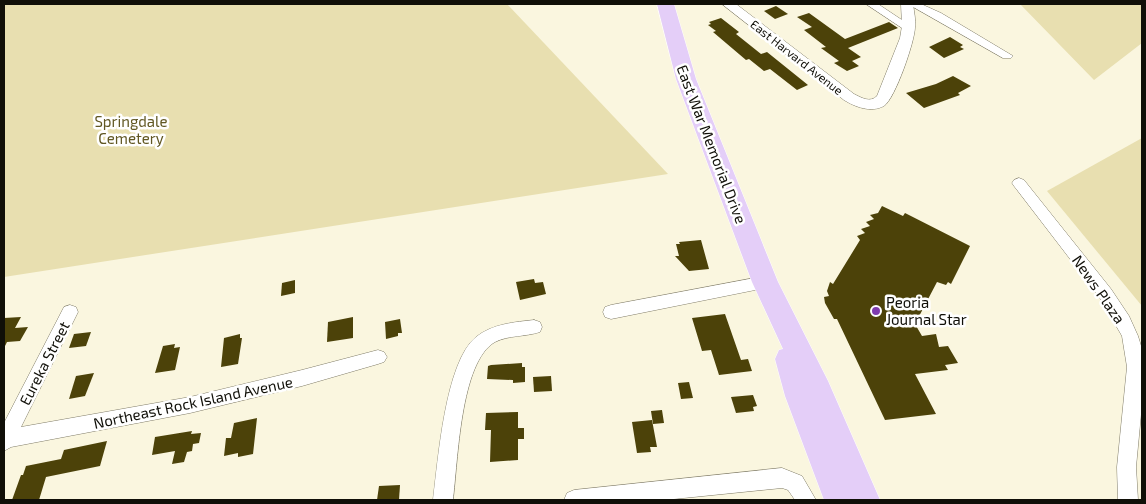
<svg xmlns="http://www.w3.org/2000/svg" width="1146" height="504" font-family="'Exo 2',sans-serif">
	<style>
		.green { fill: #e8dfb0 }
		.building { fill: #4c4209 }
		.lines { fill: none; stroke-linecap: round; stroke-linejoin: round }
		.minor-casing { stroke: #807c68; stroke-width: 1 }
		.tertiary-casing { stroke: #807c68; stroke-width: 1 }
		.trunk-casing { stroke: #fff; stroke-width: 1 }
		.minor { fill: #fff; fill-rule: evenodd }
		.tertiary { fill: #fff; fill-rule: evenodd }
		.trunk { fill: #e4cef8; fill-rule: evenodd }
		.poi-dot { fill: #7f3baf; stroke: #fff; stroke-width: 2 }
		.labels { text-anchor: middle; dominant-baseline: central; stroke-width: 5; stroke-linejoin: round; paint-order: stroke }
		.far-street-label { font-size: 12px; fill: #100f08; stroke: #fff }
		.park-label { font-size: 15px; fill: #615723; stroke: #fff }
		.street-label { font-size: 15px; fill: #100f08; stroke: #fff }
		.poi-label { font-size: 15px; fill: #100f08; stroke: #fff; text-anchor: start }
	</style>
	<rect width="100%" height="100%" fill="#faf6df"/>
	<!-- green -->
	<g class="green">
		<path d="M4,4H507L668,174L4,277Z"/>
		<path d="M1020,4H1091L1095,5L1096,4H1142V43L1094,80Z"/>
		<path d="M1142,138V306L1047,191Z"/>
	</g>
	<!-- building -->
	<g class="building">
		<path d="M776,6L788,14L775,19L764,11Z"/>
		<path d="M809,13L845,39L889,22L898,28L848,48L861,57L852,61L859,66L847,71L834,63L839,61L821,48L826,47L804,30L812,27L797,17Z"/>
		<path d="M721,18L739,32L736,34L761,54L767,52L808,85L797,90L770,69L764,71L749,59L746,60L713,32L716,31L708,25L711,24L709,22Z"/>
		<path d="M950,37L963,45L960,47L964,49L944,58L929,47Z"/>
		<path d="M953,76L971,86L958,93L960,95L924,108L906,93L936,84Z"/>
		<path d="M882,206L903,216L905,213L970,246L951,284L948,282L946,285L937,282L915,324L922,336L936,334L939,347L948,346L958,363L945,365L948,370L915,374L936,414L885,420L837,319H834L825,303L824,297L829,296L827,291L830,282L833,284L860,240L857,236L865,233L861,229L870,226L866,222L874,219L870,215L878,213Z"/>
		<path d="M701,240L709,269L689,271L675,256H679L676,244H680L679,242Z"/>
		<path d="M534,279L535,283L543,282L546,294L520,300L516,282Z"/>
		<path d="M295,280V293L281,296L282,283Z"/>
		<path d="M725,314L741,360L748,359L752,371L719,375L711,350L702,351L692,318Z"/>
		<path d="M21,317L15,328L28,327L20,341L7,342L4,348V318Z"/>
		<path d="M353,317V338L327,342L328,322Z"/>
		<path d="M400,319L402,333H398V336L386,339L385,322Z"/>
		<path d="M91,332L86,346L69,348L74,334Z"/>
		<path d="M240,334V338H242L238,364L221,367L224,338Z"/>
		<path d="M175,344L174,348L180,347L175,370L155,373L163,346Z"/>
		<path d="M522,363V367H525V382L513,383V380L487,379L488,366L491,365Z"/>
		<path d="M94,373L85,396L69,399L76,376Z"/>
		<path d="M551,376L552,391L534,392L533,377Z"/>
		<path d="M689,382L693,398L681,399L678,383Z"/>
		<path d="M753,395L757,406L753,407L754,411L736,413L731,397Z"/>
		<path d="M662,410L664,423L653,424L651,411Z"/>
		<path d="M518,412V428H524V439H518V460L490,462L491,430H485L486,413Z"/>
		<path d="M257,418L253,454L238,457V453L224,456L226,438H231L234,423Z"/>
		<path d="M652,420L657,447H650L651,452L637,453L632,422Z"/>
		<path d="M192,431L191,434L201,433L199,443L193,444L192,451L187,452L184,462L172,464L175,451L152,455L155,437Z"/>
		<path d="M107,441L100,466L46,477L39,500H12L21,475H23L26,466L61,459L64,450Z"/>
		<path d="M400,485L399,500H377L379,486Z"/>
	</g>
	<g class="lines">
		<!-- minor casing -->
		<g class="minor-casing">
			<g id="minor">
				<path d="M866,4H878L914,28L909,31L905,30Z"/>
				<path d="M908,4H921L941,13L1013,56L1011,58H1003Z"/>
				<path d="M1019,178L1024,180L1111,289L1129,316L1138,336L1142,349V404L1136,467L1138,500H1118L1117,467L1127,367L1122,336L1100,298L1014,186L1012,183L1014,180Z"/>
				<path d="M765,276L771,278L773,282L771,286L765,288L611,319L605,317L603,312L605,307L611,305Z"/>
				<path d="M70,305L76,307L78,312L21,427L190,397L302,370L378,350L384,352L387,357L384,362L378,364L302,386L190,413L11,447L4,451V423L64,307Z"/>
				<path d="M534,320L540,322L542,327L540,332C525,337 509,335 495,342C460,362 458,462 453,500H433C438,461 445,362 476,337C492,324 515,322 534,320Z"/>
				<path d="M782,468L802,476L816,500H795L788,490L782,488L664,500H564L567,493L574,490Z"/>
			</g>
		</g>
		<!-- tertiary casing -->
		<g class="tertiary-casing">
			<path id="tertiary" d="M722,4H736L854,94C862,98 870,103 877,96L900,38L902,26L901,4H913C914,12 916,20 915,27C915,41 895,99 884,106C871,113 855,107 844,100Z"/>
		</g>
		<!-- trunk casing -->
		<g class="trunk-casing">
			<path id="trunk" d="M657,4H674L696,79L778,282L828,381L880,500H824L785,396L775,359L779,350L783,349L752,282L676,79Z"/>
		</g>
		<!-- minor -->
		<use href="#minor" class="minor"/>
		<!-- tertiary -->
		<use href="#tertiary" class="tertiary"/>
		<!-- trunk -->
		<use href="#trunk" class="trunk"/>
	</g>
	<!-- markers -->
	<circle class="poi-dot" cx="876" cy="311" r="5"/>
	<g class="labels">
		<!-- far-street labels -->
		<g class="far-street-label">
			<text transform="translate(797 57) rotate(38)">East Harvard Avenue</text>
		</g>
		<!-- park labels -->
		<g class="park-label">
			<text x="131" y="121">Springdale<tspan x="131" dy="17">Cemetery</tspan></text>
		</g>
		<!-- street labels -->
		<g class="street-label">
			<text transform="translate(712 144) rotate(69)">East War Memorial Drive</text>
			<text transform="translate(1099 289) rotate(55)">News Plaza</text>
			<text transform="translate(44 363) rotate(-63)">Eureka Street</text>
			<text transform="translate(193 402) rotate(-12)">Northeast Rock Island Avenue</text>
		</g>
		<!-- poi labels -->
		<g class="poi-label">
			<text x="886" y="302">Peoria<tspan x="886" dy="17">Journal Star</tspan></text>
		</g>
	</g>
	<!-- border -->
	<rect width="1146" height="504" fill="none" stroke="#100f08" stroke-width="10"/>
</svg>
